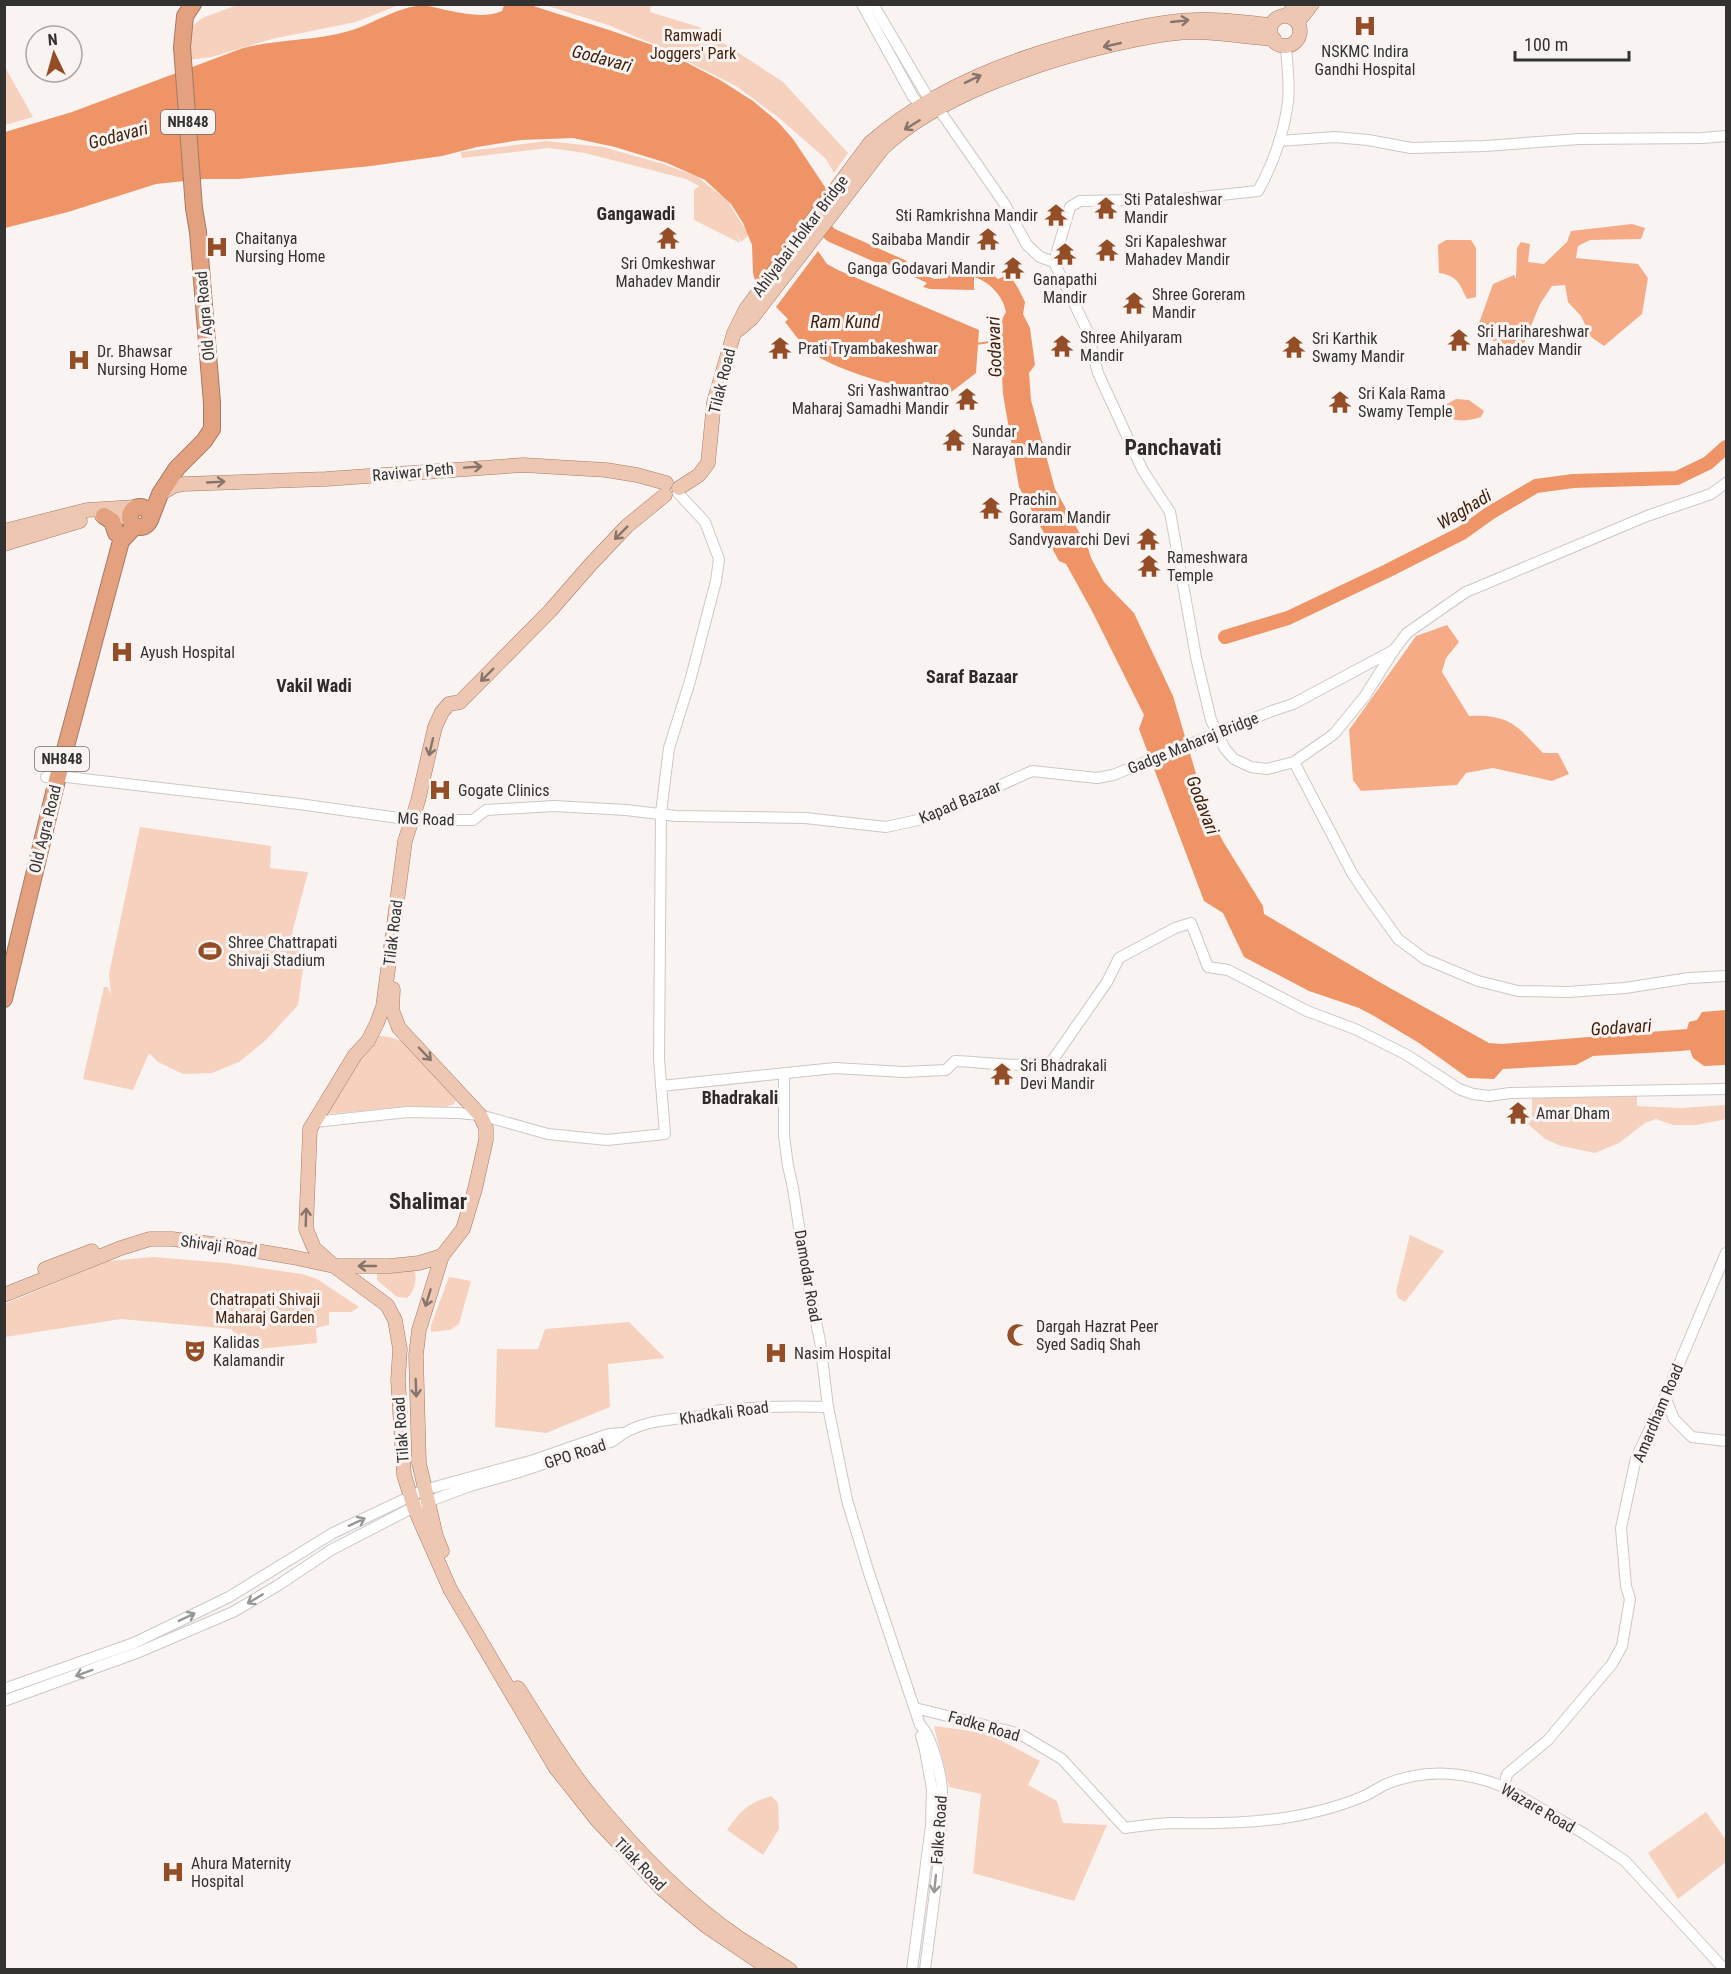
<svg xmlns="http://www.w3.org/2000/svg" width="1731" height="1974" font-family="'Roboto Condensed',sans-serif">
	<style>
		.green { fill: #f6d1be }
		.forest { fill: #f4ab86 }
		.water { fill: #ef9466 }
		.lines { fill: none; stroke-linecap: round; stroke-linejoin: round }
		.stream { stroke: #ef9466; stroke-width: 2 }
		.river { stroke: #ef9466; stroke-width: 14 }
		.minor-casing { stroke: #ccc8c5; stroke-width: 12 }
		.major-casing { stroke: #a57a64; stroke-width: 15 }
		.highway-casing { stroke: #a57a64; stroke-width: 18 }
		.minor { stroke: #fff; stroke-width: 10 }
		.major { stroke: #eec7b3; stroke-width: 14 }
		.highway { stroke: #e3a180; stroke-width: 16 }
		.minor-bridge-casing { stroke: #ccc8c5; stroke-width: 12; stroke-linecap: butt }
		.minor-bridge { stroke: #fff; stroke-width: 10 }
		.oneway { stroke: #87756c }
		.oneway2 { stroke: #999898 }
		.labels { text-anchor: middle; dominant-baseline: central; stroke-width: 6; stroke-linejoin: round; paint-order: stroke }
		.shield { fill: #f9f4f2; stroke: #6e6c6b; stroke-width: 1.5 }
		.shield-label { font-size: 15px; font-weight: bold; fill: #333231 }
		.park-label { font-size: 16px; fill: #421f0b; stroke: #f9f4f2 }
		.poi-label { font-size: 16px; fill: #333231; stroke: #f9f4f2; text-anchor: start }
		.street-label { font-size: 16px; fill: #333231; stroke: #f9f4f2 }
		.water-label { font-size: 18px; font-style: italic; fill: #411e0a; stroke: #f9f4f2 }
		.neighbourhood-label { font-size: 18px; font-weight: bold; fill: #2e2b29; stroke: #f9f4f2 }
		.district-label { font-size: 22px; font-weight: bold; fill: #2e2b29; stroke: #f9f4f2 }
	</style>
	<rect width="100%" height="100%" fill="#f9f4f2"/>
	<!-- green -->
	<g class="green">
		<path d="M237,5H399L356,22L272,39L211,57L189,60L186,32L202,18Z"/>
		<path d="M545,5H651L650,12L699,27L783,82L848,153L834,173L826,159L779,118L736,86L653,44L608,25Z"/>
		<path d="M5,67L33,117L5,125H4Z"/>
		<path d="M546,141L603,147L663,164L696,176L726,199L749,235L741,242L736,233L740,243L694,220V190L699,186L686,179L585,153L549,148L462,158L461,152Z"/>
		<path d="M140,827L271,846L270,868L308,872L292,933L307,940L298,1005L266,1040L239,1062L212,1073L183,1074L158,1062L149,1053L133,1090L83,1079L104,987H107L111,994L109,974Z"/>
		<path d="M380,1036C414,1036 437,1074 457,1098L454,1104L440,1109L416,1106L328,1114L323,1110L374,1039Z"/>
		<path d="M1637,1094V1106L1681,1108L1726,1105V1119L1697,1125H1673L1656,1119L1645,1123L1619,1143L1595,1153L1561,1146L1545,1139L1528,1124L1532,1119V1095Z"/>
		<path d="M1410,1235L1444,1251L1405,1302L1398,1298L1396,1291Z"/>
		<path d="M153,1257L226,1263L302,1274L317,1279L359,1307L351,1312H329V1325L316,1328L317,1343L248,1350L231,1329L121,1319L5,1337V1304L108,1261Z"/>
		<path d="M414,1269C418,1278 414,1292 407,1298L397,1297L377,1280V1273L379,1270Z"/>
		<path d="M449,1277L471,1281L459,1324L450,1330L431,1332V1325Z"/>
		<path d="M629,1322L665,1358L608,1364L610,1407L546,1433L495,1427L497,1349H538L545,1329Z"/>
		<path d="M934,1726L987,1733L1040,1761L1028,1785L1057,1801L1063,1823L1107,1825L1074,1901L973,1873L981,1794L949,1787Z"/>
		<path d="M771,1796L778,1803L779,1829L763,1855L727,1830C742,1809 747,1804 771,1796Z"/>
		<path d="M1706,1812L1726,1840V1862L1678,1899L1648,1853Z"/>
	</g>
	<!-- forest -->
	<g class="forest">
		<path d="M1632,224L1645,228L1641,239L1590,240L1578,246L1576,258L1638,264L1648,278L1642,314L1604,346L1591,337L1581,316L1568,302L1565,285L1552,286L1540,304L1524,343L1511,348L1484,337L1478,326L1493,284L1514,275L1516,279L1517,248L1521,242L1530,244L1528,262L1544,264L1567,242L1571,231Z"/>
		<path d="M1446,240H1471L1476,248V297L1467,299C1459,283 1458,276 1439,273L1438,245Z"/>
		<path d="M1456,399L1469,400L1484,411L1481,417C1467,421 1459,422 1446,417L1447,404Z"/>
		<path d="M1447,625L1459,642L1446,658L1442,672L1469,716C1510,714 1517,726 1543,753H1558L1569,774L1552,781L1493,768L1466,773L1457,785L1361,791L1353,780L1349,730L1416,636Z"/>
	</g>
	<!-- water -->
	<g class="water">
		<path d="M423,5C446,9 480,21 502,11L504,5H530L609,30L655,46L720,80L753,101L778,122L793,139L839,208L763,310L753,273L752,245L743,223L731,204L705,180L667,163L615,147L573,138L521,140L477,147L442,156L371,166L239,179H204L156,184L68,212L5,228V132L72,112L243,48C278,39 314,41 349,31C376,23 394,8 423,5Z"/>
		<path d="M818,251L827,264L838,270L979,330L976,373L950,393L941,391L937,388C912,395 839,370 817,356C804,349 794,333 785,322L788,319L776,307Z"/>
		<path d="M886,258L934,279L948,278L946,271C969,265 979,262 998,279L1009,274L1018,288L1025,302L1023,314L1030,328L1035,365L1029,373L1031,400L1055,489L1088,548L1091,558L1104,582L1134,613L1173,696L1202,794L1210,817L1224,843L1263,906L1264,914L1381,983L1489,1043L1502,1044L1687,1029L1689,1022L1697,1020L1702,1012L1726,1010V1065L1704,1066L1693,1058L1690,1050L1681,1051L1593,1056L1576,1065L1503,1069L1494,1079L1468,1078L1419,1043L1374,1016L1359,1008L1309,991L1244,957L1223,913L1204,901L1139,729L1144,715L1092,611L1066,564L1059,561L1019,487L1003,394L999,324L1006,312C1003,296 990,282 974,277V290L930,289L923,287L927,283L883,262Z"/>
	</g>
	<g class="lines">
		<!-- stream -->
		<path class="stream" d="M976,344L1003,340"/>
		<!-- river -->
		<g class="river">
			<path d="M814,218L831,235L901,266"/>
			<path d="M1225,637L1288,618L1387,571L1462,533L1490,513L1536,486L1573,481L1677,478L1708,463L1726,447"/>
		</g>
		<!-- minor casing -->
		<g class="minor-casing">
			<g id="minor">
				<path d="M862,4L913,97L921,106L927,107"/>
				<path d="M873,4L930,101L942,114L1004,203L1027,245L1040,257L1054,262L1087,330L1098,373L1143,471L1170,512L1196,657L1211,720L1225,749L1234,759L1251,767L1267,769L1294,762L1352,873L1368,897L1398,939L1425,959L1478,981L1518,991L1568,992L1625,988L1689,978L1726,976"/>
				<path d="M1279,141L1335,137L1368,140L1411,148L1485,146L1579,139L1702,138L1726,136"/>
				<path d="M1054,262L1070,207L1080,201L1182,199L1258,191C1273,164 1284,133 1288,102C1290,85 1287,64 1286,46"/>
				<path d="M1272,711L1293,704L1394,650L1407,633L1466,592L1647,516L1711,494L1726,483"/>
				<path d="M1294,762L1334,734L1365,696L1394,650"/>
				<path d="M46,777L58,776L299,804L413,820H473L486,810L554,806L626,810L676,816L805,818L886,827L918,820L946,810L1032,771L1097,778L1113,775"/>
				<path d="M784,1074V1136L788,1166L793,1188L807,1279L820,1341L828,1407L847,1500L868,1570L920,1725C932,1736 941,1774 942,1790C943,1849 932,1911 925,1970"/>
				<path d="M661,1086L835,1068L903,1072L946,1070L955,1061C985,1062 1023,1069 1052,1061L1107,982L1119,958L1175,928L1191,923L1208,967L1228,970L1307,1011L1355,1029L1407,1055L1459,1089L1473,1094L1489,1096L1510,1093L1726,1089"/>
				<path d="M315,1122L407,1112L458,1113L480,1115L548,1134L607,1140L665,1134L659,1059L661,813L669,748L690,681L716,581L719,559L705,522L678,493"/>
				<path d="M1665,1397L1674,1419L1692,1437L1726,1441"/>
				<path d="M4,1689L134,1643L229,1597L333,1533L424,1490L534,1460L609,1434L623,1433"/>
				<path d="M4,1701L139,1652L233,1612L277,1586L331,1550L414,1507L470,1486L516,1473L613,1441C639,1419 670,1420 702,1416C713,1409 726,1410 739,1409C769,1406 798,1406 828,1407"/>
				<path d="M915,1708L1020,1734L1062,1759L1125,1828C1141,1826 1158,1823 1175,1823C1211,1824 1249,1823 1284,1818C1309,1814 1341,1806 1364,1796C1371,1793 1377,1789 1384,1785C1423,1768 1466,1771 1504,1787L1583,1833L1625,1861L1725,1970"/>
				<path d="M1504,1787L1507,1774L1548,1740L1612,1664L1622,1646L1630,1599L1626,1586L1621,1528L1636,1458L1665,1397L1726,1253"/>
				<path d="M912,1970L931,1826L932,1789L925,1750L921,1736"/>
			</g>
		</g>
		<!-- major casing -->
		<g class="major-casing">
			<g id="major">
				<path d="M1287,15L1299,4"/>
				<circle cx="1285" cy="31" r="15"/>
				<path d="M1298,22L1312,4"/>
				<path d="M738,330L752,318L882,149C935,97 1039,62 1111,45C1138,39 1165,33 1192,32C1219,32 1247,37 1274,39"/>
				<path d="M679,488L699,475L708,463L714,402L734,333L746,309L870,143C936,85 1028,52 1113,33C1139,27 1166,21 1194,20C1219,18 1246,23 1271,25"/>
				<path d="M160,494L174,486L184,484L326,479L523,465L606,470L637,475L666,483"/>
				<path d="M665,495L627,526L591,564L550,611L460,702L449,704L442,712L435,727L418,801L405,841L383,1007L377,1023L368,1041L355,1055L310,1129L306,1229L314,1248L334,1266L387,1305L395,1320L400,1349L398,1380L404,1475L414,1507L450,1589L555,1767L597,1820L662,1889L706,1926L771,1970"/>
				<path d="M102,516L130,517"/>
				<path d="M4,531L87,510L136,507"/>
				<path d="M4,544L80,521"/>
				<path d="M393,989L392,1010L399,1028L480,1115L486,1128V1140L475,1189L463,1229L442,1256L419,1330L416,1355L419,1463L436,1536L442,1551"/>
				<path d="M45,1269L92,1251"/>
				<path d="M4,1295L121,1248L150,1239H172L221,1245L292,1257L334,1266H390L419,1263L442,1256"/>
				<path d="M518,1688C540,1722 562,1760 587,1791C630,1844 683,1900 739,1938C756,1949 773,1959 790,1970"/>
			</g>
		</g>
		<!-- highway casing -->
		<g class="highway-casing">
			<g id="highway">
				<circle cx="140" cy="517" r="10"/>
				<path d="M104,516L112,521L116,533"/>
				<path d="M150,520L160,494L177,468L204,441L212,429V403L198,232L194,208L182,47L185,16L193,4"/>
				<path d="M4,999L58,776L121,541L135,526"/>
			</g>
		</g>
		<!-- minor -->
		<use href="#minor" class="minor"/>
		<!-- major -->
		<use href="#major" class="major"/>
		<!-- highway -->
		<use href="#highway" class="highway"/>
		<!-- minor-bridge casing -->
		<g class="minor-bridge-casing">
			<path id="minor-bridge" d="M1113,775L1272,711"/>
		</g>
		<!-- minor-bridge -->
		<use href="#minor-bridge" class="minor-bridge"/>
	</g>
	<!-- one-way arrows -->
	<defs><path id="oneway-shaft" d="M-6 0H5M1.5-3L5.5 0L1.5 3" fill="none" stroke-width="1.6" stroke-linecap="round" stroke-linejoin="round" transform="scale(1.5)"/></defs>
	<g class="oneway">
		<use href="#oneway-shaft" transform="translate(1180 21) rotate(-6)"/>
		<use href="#oneway-shaft" transform="translate(1112 45) rotate(167)"/>
		<use href="#oneway-shaft" transform="translate(973 79) rotate(-26)"/>
		<use href="#oneway-shaft" transform="translate(912 125) rotate(148)"/>
		<use href="#oneway-shaft" transform="translate(473 467) rotate(-4)"/>
		<use href="#oneway-shaft" transform="translate(216 482) rotate(-3)"/>
		<use href="#oneway-shaft" transform="translate(621 533) rotate(135)"/>
		<use href="#oneway-shaft" transform="translate(487 675) rotate(135)"/>
		<use href="#oneway-shaft" transform="translate(431 747) rotate(103)"/>
		<use href="#oneway-shaft" transform="translate(425 1054) rotate(46)"/>
		<use href="#oneway-shaft" transform="translate(306 1217) rotate(-88)"/>
		<use href="#oneway-shaft" transform="translate(367 1266) rotate(180)"/>
		<use href="#oneway-shaft" transform="translate(428 1298) rotate(107)"/>
		<use href="#oneway-shaft" transform="translate(416 1388) rotate(88)"/>
	</g>
	<g class="oneway2">
		<use href="#oneway-shaft" transform="translate(357 1522) rotate(-25)"/>
		<use href="#oneway-shaft" transform="translate(255 1599) rotate(149)"/>
		<use href="#oneway-shaft" transform="translate(187 1617) rotate(-26)"/>
		<use href="#oneway-shaft" transform="translate(84 1673) rotate(160)"/>
		<use href="#oneway-shaft" transform="translate(935 1884) rotate(96)"/>
	</g>
	<!-- icons -->
	<defs>
		<g id="hospital-bare" transform="scale(1.8)"><path d="M-5-5h3v3.5h4V-5h3V5h-3V1.5h-4V5h-3Z" fill="#944e27" stroke="#f9f4f2" stroke-width="2.5" paint-order="stroke"/></g>
		<g id="temple-bare" transform="scale(1.8)"><path d="M0-6L5-2H3V0L6.5 2.5H4V6H1.5V3h-3V6H-4V2.5H-6.5L-3 0V-2H-5Z" fill="#944e27" stroke="#f9f4f2" stroke-width="2.5" paint-order="stroke"/></g>
		<g id="stadium-bare" transform="scale(1.8)"><path d="M0-5a6.5 5 0 1 0 0 10a6.5 5 0 1 0 0-10ZM-3.5-1.8h7v3.6h-7Z" fill="#944e27" stroke="#f9f4f2" stroke-width="2.5" paint-order="stroke"/></g>
		<g id="mosque-bare" transform="scale(1.8)"><path d="M3.5-4.9A6 6 0 1 0 3.5 4.9A5 5 0 1 1 3.5-4.9Z" fill="#944e27" stroke="#f9f4f2" stroke-width="2.5" paint-order="stroke"/></g>
		<g id="theatre-bare" transform="scale(1.8)"><path d="M-5-5.5Q0-4 5-5.5V0Q5 5 0 6Q-5 5-5 0ZM-3.3-2.5H-1v1.5H-3.3ZM1-2.5H3.3v1.5H1ZM-2.8 1Q0 5.5 2.8 1Z" fill="#944e27" stroke="#f9f4f2" stroke-width="2.5" paint-order="stroke"/></g>
	</defs>
	<g fill-rule="evenodd">
		<use href="#hospital-bare" x="1365" y="26"/>
		<use href="#temple-bare" x="1106" y="208"/>
		<use href="#temple-bare" x="1056" y="215"/>
		<use href="#temple-bare" x="668" y="238"/>
		<use href="#temple-bare" x="988" y="239"/>
		<use href="#hospital-bare" x="217" y="247"/>
		<use href="#temple-bare" x="1107" y="250"/>
		<use href="#temple-bare" x="1065" y="254"/>
		<use href="#temple-bare" x="1013" y="268"/>
		<use href="#temple-bare" x="1134" y="303"/>
		<use href="#temple-bare" x="1459" y="340"/>
		<use href="#temple-bare" x="1062" y="346"/>
		<use href="#temple-bare" x="1294" y="347"/>
		<use href="#temple-bare" x="780" y="348"/>
		<use href="#hospital-bare" x="79" y="360"/>
		<use href="#temple-bare" x="967" y="399"/>
		<use href="#temple-bare" x="1340" y="402"/>
		<use href="#temple-bare" x="954" y="440"/>
		<use href="#temple-bare" x="991" y="508"/>
		<use href="#temple-bare" x="1148" y="539"/>
		<use href="#temple-bare" x="1149" y="566"/>
		<use href="#hospital-bare" x="122" y="652"/>
		<use href="#hospital-bare" x="440" y="790"/>
		<use href="#stadium-bare" x="210" y="951"/>
		<use href="#temple-bare" x="1002" y="1074"/>
		<use href="#temple-bare" x="1518" y="1113"/>
		<use href="#mosque-bare" x="1018" y="1335"/>
		<use href="#theatre-bare" x="195" y="1351"/>
		<use href="#hospital-bare" x="776" y="1353"/>
		<use href="#hospital-bare" x="173" y="1872"/>
	</g>
	<g class="labels">
		<!-- shield labels -->
		<g class="shield">
			<rect x="161" y="110" width="54" height="24" rx="4.5"/>
			<rect x="35" y="747" width="54" height="24" rx="4.5"/>
		</g>
		<g class="shield-label">
			<text x="188" y="122">NH848</text>
			<text x="62" y="759">NH848</text>
		</g>
		<!-- park labels -->
		<g class="park-label">
			<text x="693" y="35">Ramwadi<tspan x="693" dy="18">Joggers' Park</tspan></text>
			<text x="265" y="1299">Chatrapati Shivaji<tspan x="265" dy="18">Maharaj Garden</tspan></text>
		</g>
		<!-- poi labels -->
		<g class="poi-label">
			<text x="1365" y="51" text-anchor="middle">NSKMC Indira<tspan x="1365" dy="18">Gandhi Hospital</tspan></text>
			<text x="1124" y="199">Sti Pataleshwar<tspan x="1124" dy="18">Mandir</tspan></text>
			<text x="1038" y="215" text-anchor="end">Sti Ramkrishna Mandir</text>
			<text x="235" y="238">Chaitanya<tspan x="235" dy="18">Nursing Home</tspan></text>
			<text x="970" y="239" text-anchor="end">Saibaba Mandir</text>
			<text x="1125" y="241">Sri Kapaleshwar<tspan x="1125" dy="18">Mahadev Mandir</tspan></text>
			<text x="668" y="263" text-anchor="middle">Sri Omkeshwar<tspan x="668" dy="18">Mahadev Mandir</tspan></text>
			<text x="995" y="268" text-anchor="end">Ganga Godavari Mandir</text>
			<text x="1065" y="279" text-anchor="middle">Ganapathi<tspan x="1065" dy="18">Mandir</tspan></text>
			<text x="1152" y="294">Shree Goreram<tspan x="1152" dy="18">Mandir</tspan></text>
			<text x="1477" y="331">Sri Harihareshwar<tspan x="1477" dy="18">Mahadev Mandir</tspan></text>
			<text x="1080" y="337">Shree Ahilyaram<tspan x="1080" dy="18">Mandir</tspan></text>
			<text x="1312" y="338">Sri Karthik<tspan x="1312" dy="18">Swamy Mandir</tspan></text>
			<text x="798" y="348">Prati Tryambakeshwar</text>
			<text x="97" y="351">Dr. Bhawsar<tspan x="97" dy="18">Nursing Home</tspan></text>
			<text x="949" y="390" text-anchor="end">Sri Yashwantrao<tspan x="949" dy="18">Maharaj Samadhi Mandir</tspan></text>
			<text x="1358" y="393">Sri Kala Rama<tspan x="1358" dy="18">Swamy Temple</tspan></text>
			<text x="972" y="431">Sundar<tspan x="972" dy="18">Narayan Mandir</tspan></text>
			<text x="1009" y="499">Prachin<tspan x="1009" dy="18">Goraram Mandir</tspan></text>
			<text x="1130" y="539" text-anchor="end">Sandvyavarchi Devi</text>
			<text x="1167" y="557">Rameshwara<tspan x="1167" dy="18">Temple</tspan></text>
			<text x="140" y="652">Ayush Hospital</text>
			<text x="458" y="790">Gogate Clinics</text>
			<text x="228" y="942">Shree Chattrapati<tspan x="228" dy="18">Shivaji Stadium</tspan></text>
			<text x="1020" y="1065">Sri Bhadrakali<tspan x="1020" dy="18">Devi Mandir</tspan></text>
			<text x="1536" y="1113">Amar Dham</text>
			<text x="1036" y="1326">Dargah Hazrat Peer<tspan x="1036" dy="18">Syed Sadiq Shah</tspan></text>
			<text x="213" y="1342">Kalidas<tspan x="213" dy="18">Kalamandir</tspan></text>
			<text x="794" y="1353">Nasim Hospital</text>
			<text x="191" y="1863">Ahura Maternity<tspan x="191" dy="18">Hospital</tspan></text>
		</g>
		<!-- street labels -->
		<g class="street-label">
			<text transform="translate(800 236) rotate(-53)">Ahilyabai Holkar Bridge</text>
			<text transform="translate(205 316) rotate(-95)">Old Agra Road</text>
			<text transform="translate(722 381) rotate(-76)">Tilak Road</text>
			<text transform="translate(413 472) rotate(-5)">Raviwar Peth</text>
			<text transform="translate(1193 743) rotate(-22)">Gadge Maharaj Bridge</text>
			<text transform="translate(960 802) rotate(-23)">Kapad Bazaar</text>
			<text transform="translate(426 819) rotate(2)">MG Road</text>
			<text transform="translate(45 829) rotate(-76)">Old Agra Road</text>
			<text transform="translate(393 933) rotate(-83)">Tilak Road</text>
			<text transform="translate(219 1246) rotate(8)">Shivaji Road</text>
			<text transform="translate(808 1276) rotate(80)">Damodar Road</text>
			<text transform="translate(724 1413) rotate(-8)">Khadkali Road</text>
			<text transform="translate(1658 1413) rotate(-67)">Amardham Road</text>
			<text transform="translate(401 1430) rotate(-94)">Tilak Road</text>
			<text transform="translate(575 1454) rotate(-18)">GPO Road</text>
			<text transform="translate(984 1726) rotate(16)">Fadke Road</text>
			<text transform="translate(1538 1808) rotate(30)">Wazare Road</text>
			<text transform="translate(939 1830) rotate(-86)">Falke Road</text>
			<text transform="translate(640 1864) rotate(46)">Tilak Road</text>
		</g>
		<!-- water labels -->
		<g class="water-label">
			<text transform="translate(602 58) rotate(15)">Godavari</text>
			<text transform="translate(118 135) rotate(-15)">Godavari</text>
			<text x="845" y="321">Ram Kund</text>
			<text transform="translate(994 347) rotate(-92)">Godavari</text>
			<text transform="translate(1464 509) rotate(-31)">Waghadi</text>
			<text transform="translate(1203 805) rotate(69)">Godavari</text>
			<text transform="translate(1621 1027) rotate(-4)">Godavari</text>
		</g>
		<!-- neighbourhood labels -->
		<g class="neighbourhood-label">
			<text x="636" y="213">Gangawadi</text>
			<text x="972" y="676">Saraf Bazaar</text>
			<text x="314" y="685">Vakil Wadi</text>
			<text x="740" y="1097">Bhadrakali</text>
		</g>
		<!-- district labels -->
		<g class="district-label">
			<text x="1173" y="447">Panchavati</text>
			<text x="428" y="1201">Shalimar</text>
		</g>
	</g>
	<!-- border -->
	<rect width="1731" height="1974" fill="none" stroke="#333231" stroke-width="12"/>
	<!-- north arrow -->
	<g transform="translate(54 54) rotate(355)"><circle r="28" fill="#f9f4f2" stroke="#aaa6a5" stroke-width="1.5"/>
	<path d="M0-4.5L10 22L0 15L-10 22Z" fill="#944e27"/>
	<text y="-9" font-size="16" font-weight="bold" text-anchor="middle" fill="#333231">N</text>
	</g>
	<!-- scale -->
	<path d="M1515 51v9h114v-9" fill="none" stroke="#333231" stroke-width="3"/>
	<text x="1524" y="51" font-size="18" fill="#333231" stroke="#f9f4f2" stroke-width="4.5" paint-order="stroke">100 m</text>
</svg>
